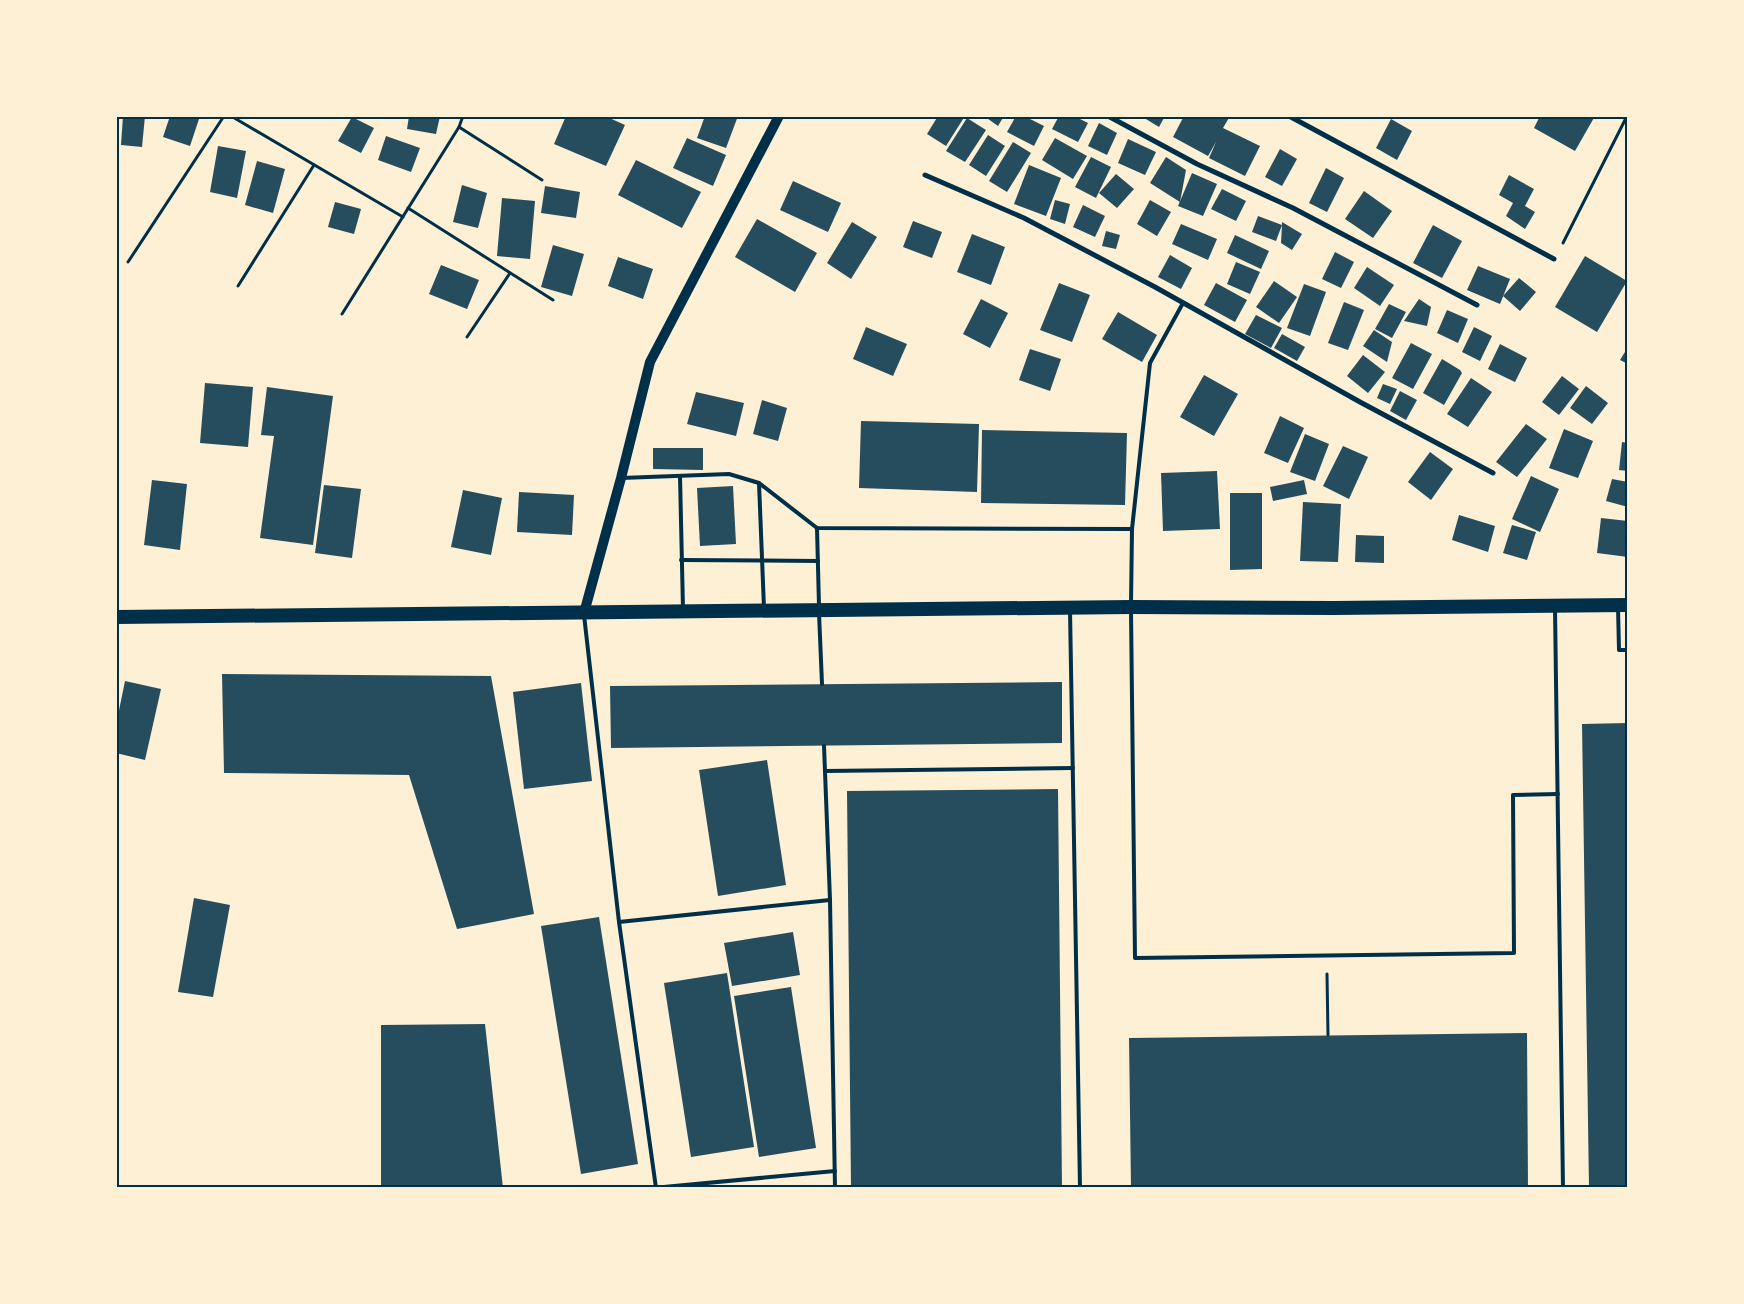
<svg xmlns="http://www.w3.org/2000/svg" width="1744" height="1304" font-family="'Alegreya Sans',sans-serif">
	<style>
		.building { fill: #264d5e }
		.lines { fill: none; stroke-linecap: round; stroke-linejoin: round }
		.path { stroke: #003049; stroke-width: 3 }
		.service { stroke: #003049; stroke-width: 4 }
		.minor { stroke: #003049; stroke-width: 5 }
		.secondary { stroke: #003049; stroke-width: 10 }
		.trunk { stroke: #003049; stroke-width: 14 }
		.neatline { fill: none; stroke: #003049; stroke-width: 2 }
	</style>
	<rect width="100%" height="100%" fill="#fdf0d5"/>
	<!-- building -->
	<g class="building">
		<path d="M123,116H145L142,147L121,145Z"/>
		<path d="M170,116H200L190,146L163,137Z"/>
		<path d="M409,116H440L436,134L407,129Z"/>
		<path d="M566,116H605L625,125L606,166L554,144Z"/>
		<path d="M705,116H738L726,148L697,138Z"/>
		<path d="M938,116H965L946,146L927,134Z"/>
		<path d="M984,116H1004L998,126Z"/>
		<path d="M1016,116H1024L1044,126L1034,146L1007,132Z"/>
		<path d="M1059,116H1074L1088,123L1078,142L1052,129Z"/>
		<path d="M1141,116H1165L1159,127Z"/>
		<path d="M1184,116H1230L1223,128L1260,146L1245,176L1209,158L1216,142L1208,156L1173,137Z"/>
		<path d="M1540,116H1595L1575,151L1534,128Z"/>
		<path d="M352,117L374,128L361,153L338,141Z"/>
		<path d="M967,118L986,130L965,162L946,151Z"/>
		<path d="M1391,119L1412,131L1397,160L1376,148Z"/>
		<path d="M1099,123L1117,133L1107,155L1088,146Z"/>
		<path d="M988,135L1005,146L986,176L969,165Z"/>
		<path d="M386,136L420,148L411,172L378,160Z"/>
		<path d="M687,138L726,155L713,186L673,168Z"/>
		<path d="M1055,138L1087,156L1073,179L1042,160Z"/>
		<path d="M1128,139L1156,152L1145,175L1118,163Z"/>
		<path d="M1013,142L1031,153L1007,192L989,181Z"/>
		<path d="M218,146L246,151L237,198L210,192Z"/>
		<path d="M1280,149L1297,159L1282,186L1265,177Z"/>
		<path d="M1091,157L1111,167L1096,198L1075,187Z"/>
		<path d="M1166,157L1186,170L1180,202L1150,183Z"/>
		<path d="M636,160L701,192L682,228L618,195Z"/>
		<path d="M257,161L285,169L273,213L245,205Z"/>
		<path d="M1029,165L1061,178L1046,216L1014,204Z"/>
		<path d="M1326,168L1344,178L1327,212L1309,203Z"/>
		<path d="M1192,173L1217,184L1203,216L1178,206Z"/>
		<path d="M1116,174L1134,189L1117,208L1099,193Z"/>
		<path d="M1509,175L1534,189L1525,206L1535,212L1525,229L1506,216L1513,203L1499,195Z"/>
		<path d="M793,181L841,203L828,232L780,210Z"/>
		<path d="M462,185L487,193L478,228L453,222Z"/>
		<path d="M545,186L580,192L576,218L541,213Z"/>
		<path d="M1222,189L1246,201L1236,221L1211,209Z"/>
		<path d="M1364,191L1392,211L1373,238L1345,219Z"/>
		<path d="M502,198L535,201L530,259L497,256Z"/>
		<path d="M1055,200L1070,204L1065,224L1050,219Z"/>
		<path d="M1150,200L1171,212L1157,236L1137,224Z"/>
		<path d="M335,202L361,209L354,234L328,227Z"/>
		<path d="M1083,205L1105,216L1095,237L1073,227Z"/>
		<path d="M1258,216L1282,225V222L1302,234L1292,250L1281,243L1282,225L1276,241L1252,232Z"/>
		<path d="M757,219L817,253L795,292L735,257Z"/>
		<path d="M913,221L942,232L932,258L903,247Z"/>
		<path d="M852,222L877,237L851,279L827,263Z"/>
		<path d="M1181,224L1217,239L1208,260L1172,244Z"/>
		<path d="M1433,225L1462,241L1442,278L1413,263Z"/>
		<path d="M1106,231L1120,235L1116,249L1102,246Z"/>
		<path d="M972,234L1005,247L991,285L957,272Z"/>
		<path d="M1235,235L1269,251L1261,269L1227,253Z"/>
		<path d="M553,245L584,254L572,296L541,287Z"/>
		<path d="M1335,252L1354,262L1341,288L1322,279Z"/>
		<path d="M1170,255L1192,268L1181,289L1158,277Z"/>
		<path d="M1585,256L1627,281L1597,332L1555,307Z"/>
		<path d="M618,257L653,269L643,299L608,286Z"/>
		<path d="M1236,262L1260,272L1250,294L1227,284Z"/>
		<path d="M441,265L479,280L467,309L429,294Z"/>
		<path d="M1478,266L1510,279L1500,304L1467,290Z"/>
		<path d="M1367,267L1394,285L1380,306L1354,288Z"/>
		<path d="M1519,278L1536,292L1520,311L1503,296Z"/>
		<path d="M1274,281L1297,297L1279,323L1256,307Z"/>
		<path d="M1059,283L1090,295L1072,342L1040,330Z"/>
		<path d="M1216,283L1247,300L1235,322L1204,305Z"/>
		<path d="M1304,284L1326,292L1310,336L1287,328Z"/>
		<path d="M981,299L1008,313L990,348L963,334Z"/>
		<path d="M1419,299L1431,307L1427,326L1404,321Z"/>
		<path d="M1344,302L1364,310L1348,350L1328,343Z"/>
		<path d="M1389,304L1406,312L1392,338L1375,329Z"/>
		<path d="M1447,310L1468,319L1458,343L1437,333Z"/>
		<path d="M1118,312L1157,335L1142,362L1102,339Z"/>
		<path d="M1256,315L1282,328L1271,348L1245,334Z"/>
		<path d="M866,327L907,344L893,376L853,359Z"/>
		<path d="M1474,327L1492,336L1480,361L1462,352Z"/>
		<path d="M1374,330L1392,342L1387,362L1363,346Z"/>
		<path d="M1282,334L1305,347L1297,361L1274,348Z"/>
		<path d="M1411,343L1432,354L1413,389L1392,378Z"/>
		<path d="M1500,344L1527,358L1515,382L1488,369Z"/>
		<path d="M1628,347V364L1620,360Z"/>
		<path d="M1030,349L1061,359L1050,391L1019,380Z"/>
		<path d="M1363,355L1385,372L1368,393L1347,376Z"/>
		<path d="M1442,359L1460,370L1462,373L1444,405L1423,393Z"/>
		<path d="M1204,375L1238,394L1214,436L1180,417Z"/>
		<path d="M1562,376L1579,389L1559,415L1542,402Z"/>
		<path d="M1471,378L1492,392L1468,427L1447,414Z"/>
		<path d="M205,383L253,387L248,447L200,443Z"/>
		<path d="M1383,384L1397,389L1390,404L1377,398Z"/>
		<path d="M1586,386L1608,403L1592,424L1570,408Z"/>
		<path d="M267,387L333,396L313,545L260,538L274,436L261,435Z"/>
		<path d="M1400,391L1417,400L1406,420L1390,411Z"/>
		<path d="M696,392L744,403L736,436L687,424Z"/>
		<path d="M762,400L787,408L778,441L753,434Z"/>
		<path d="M1280,416L1304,428L1288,463L1264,453Z"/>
		<path d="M861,421L979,424L977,492L859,488Z"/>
		<path d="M1526,424L1547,439L1517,477L1496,462Z"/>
		<path d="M1564,429L1593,441L1578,478L1549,468Z"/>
		<path d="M982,430L1127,433L1125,505L981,503Z"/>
		<path d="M1305,434L1329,444L1315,481L1290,472Z"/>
		<path d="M1622,442L1628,443V471L1619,470Z"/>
		<path d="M1343,446L1368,457L1349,499L1323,486Z"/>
		<path d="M653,448H703V470L653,469Z"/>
		<path d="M1430,452L1453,469L1431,500L1408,482Z"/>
		<path d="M1217,471L1220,529L1163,531L1161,473Z"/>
		<path d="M1531,476L1559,489L1540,532L1512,519Z"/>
		<path d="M1612,479L1628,482V507L1606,501Z"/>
		<path d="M152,480L187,484L180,550L144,545Z"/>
		<path d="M1304,480L1307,494L1273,501L1270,487Z"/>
		<path d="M324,485L361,489L352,558L315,553Z"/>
		<path d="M733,486L736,544L700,546L697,488Z"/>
		<path d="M463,490L502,498L491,555L451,547Z"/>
		<path d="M519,492L574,495L572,535L517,532Z"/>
		<path d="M1230,493H1262V569L1230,570Z"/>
		<path d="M1303,502L1341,504L1338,562L1300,561Z"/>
		<path d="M1459,515L1495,526L1488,552L1452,540Z"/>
		<path d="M1601,518L1628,521V557L1597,553Z"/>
		<path d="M1512,525L1536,532L1527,560L1503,553Z"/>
		<path d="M1356,535L1384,536V563L1355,562Z"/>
		<path d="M222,674L491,676L534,914L457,929L409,775L224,773Z"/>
		<path d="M125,681L161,689L145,760L116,753V725Z"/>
		<path d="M1062,682V743L611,748L610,686Z"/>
		<path d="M581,683L592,781L524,789L513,692Z"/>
		<path d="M1628,723V1188H1589L1582,724Z"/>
		<path d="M767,760L786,885L718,896L699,770Z"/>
		<path d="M1058,789L1062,1188H851L847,791Z"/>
		<path d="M194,898L230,905L213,997L178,992Z"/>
		<path d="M599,917L638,1164L581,1174L541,926Z"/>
		<path d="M793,932L800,975L732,986L724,943Z"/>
		<path d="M727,973L754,1147L691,1157L664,983Z"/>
		<path d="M791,987L816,1148L759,1157L734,996Z"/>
		<path d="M485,1024L503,1188H381V1025Z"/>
		<path d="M1527,1033L1528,1188H1131L1129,1038Z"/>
	</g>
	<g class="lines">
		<!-- path -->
		<g class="path">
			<path d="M231,116L403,217"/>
			<path d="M459,127L542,180"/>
			<path d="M408,208L553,300"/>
			<path d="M1563,243L1627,116"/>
			<path d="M128,262L224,116"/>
			<path d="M238,286L314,165"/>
			<path d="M342,314L459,127L463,116"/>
			<path d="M467,337L510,273"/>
			<path d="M1327,974L1328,1035"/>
		</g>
		<!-- service -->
		<g class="service">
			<path d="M680,476L683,609"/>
			<path d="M621,478L729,474L759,483L817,528L1132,529"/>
			<path d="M759,483L764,608"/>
			<path d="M817,528L819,606"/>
			<path d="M681,560L818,561"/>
			<path d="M1131,604L1132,529L1150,363L1183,303"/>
			<path d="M1618,607L1619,650H1628"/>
			<path d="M1555,608L1563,1188"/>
			<path d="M1070,610L1080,1188"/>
			<path d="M1131,611L1135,958L1514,953L1513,795L1558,794"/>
			<path d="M819,613L822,684"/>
			<path d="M584,615L619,922L656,1188"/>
			<path d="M824,746L830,900L835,1188"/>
			<path d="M825,771L1073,768"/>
			<path d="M619,922L830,900"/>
			<path d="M653,1188L835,1171"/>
		</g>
		<!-- minor -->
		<g class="minor">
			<path d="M1108,116L1197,164L1293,208L1477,305"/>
			<path d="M1289,116L1554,259"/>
			<path d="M925,175L1024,218L1155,287L1360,402L1493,473"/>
		</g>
		<!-- secondary -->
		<path class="secondary" d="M584,613L621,478L650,362L779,116"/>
		<!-- trunk -->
		<path class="trunk" d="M116,617L1131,607L1334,608L1628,605"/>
	</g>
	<!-- border -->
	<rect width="1744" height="1304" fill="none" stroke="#fdf0d5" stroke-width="235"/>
	<rect x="118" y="118" width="1508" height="1068" class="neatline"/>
</svg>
